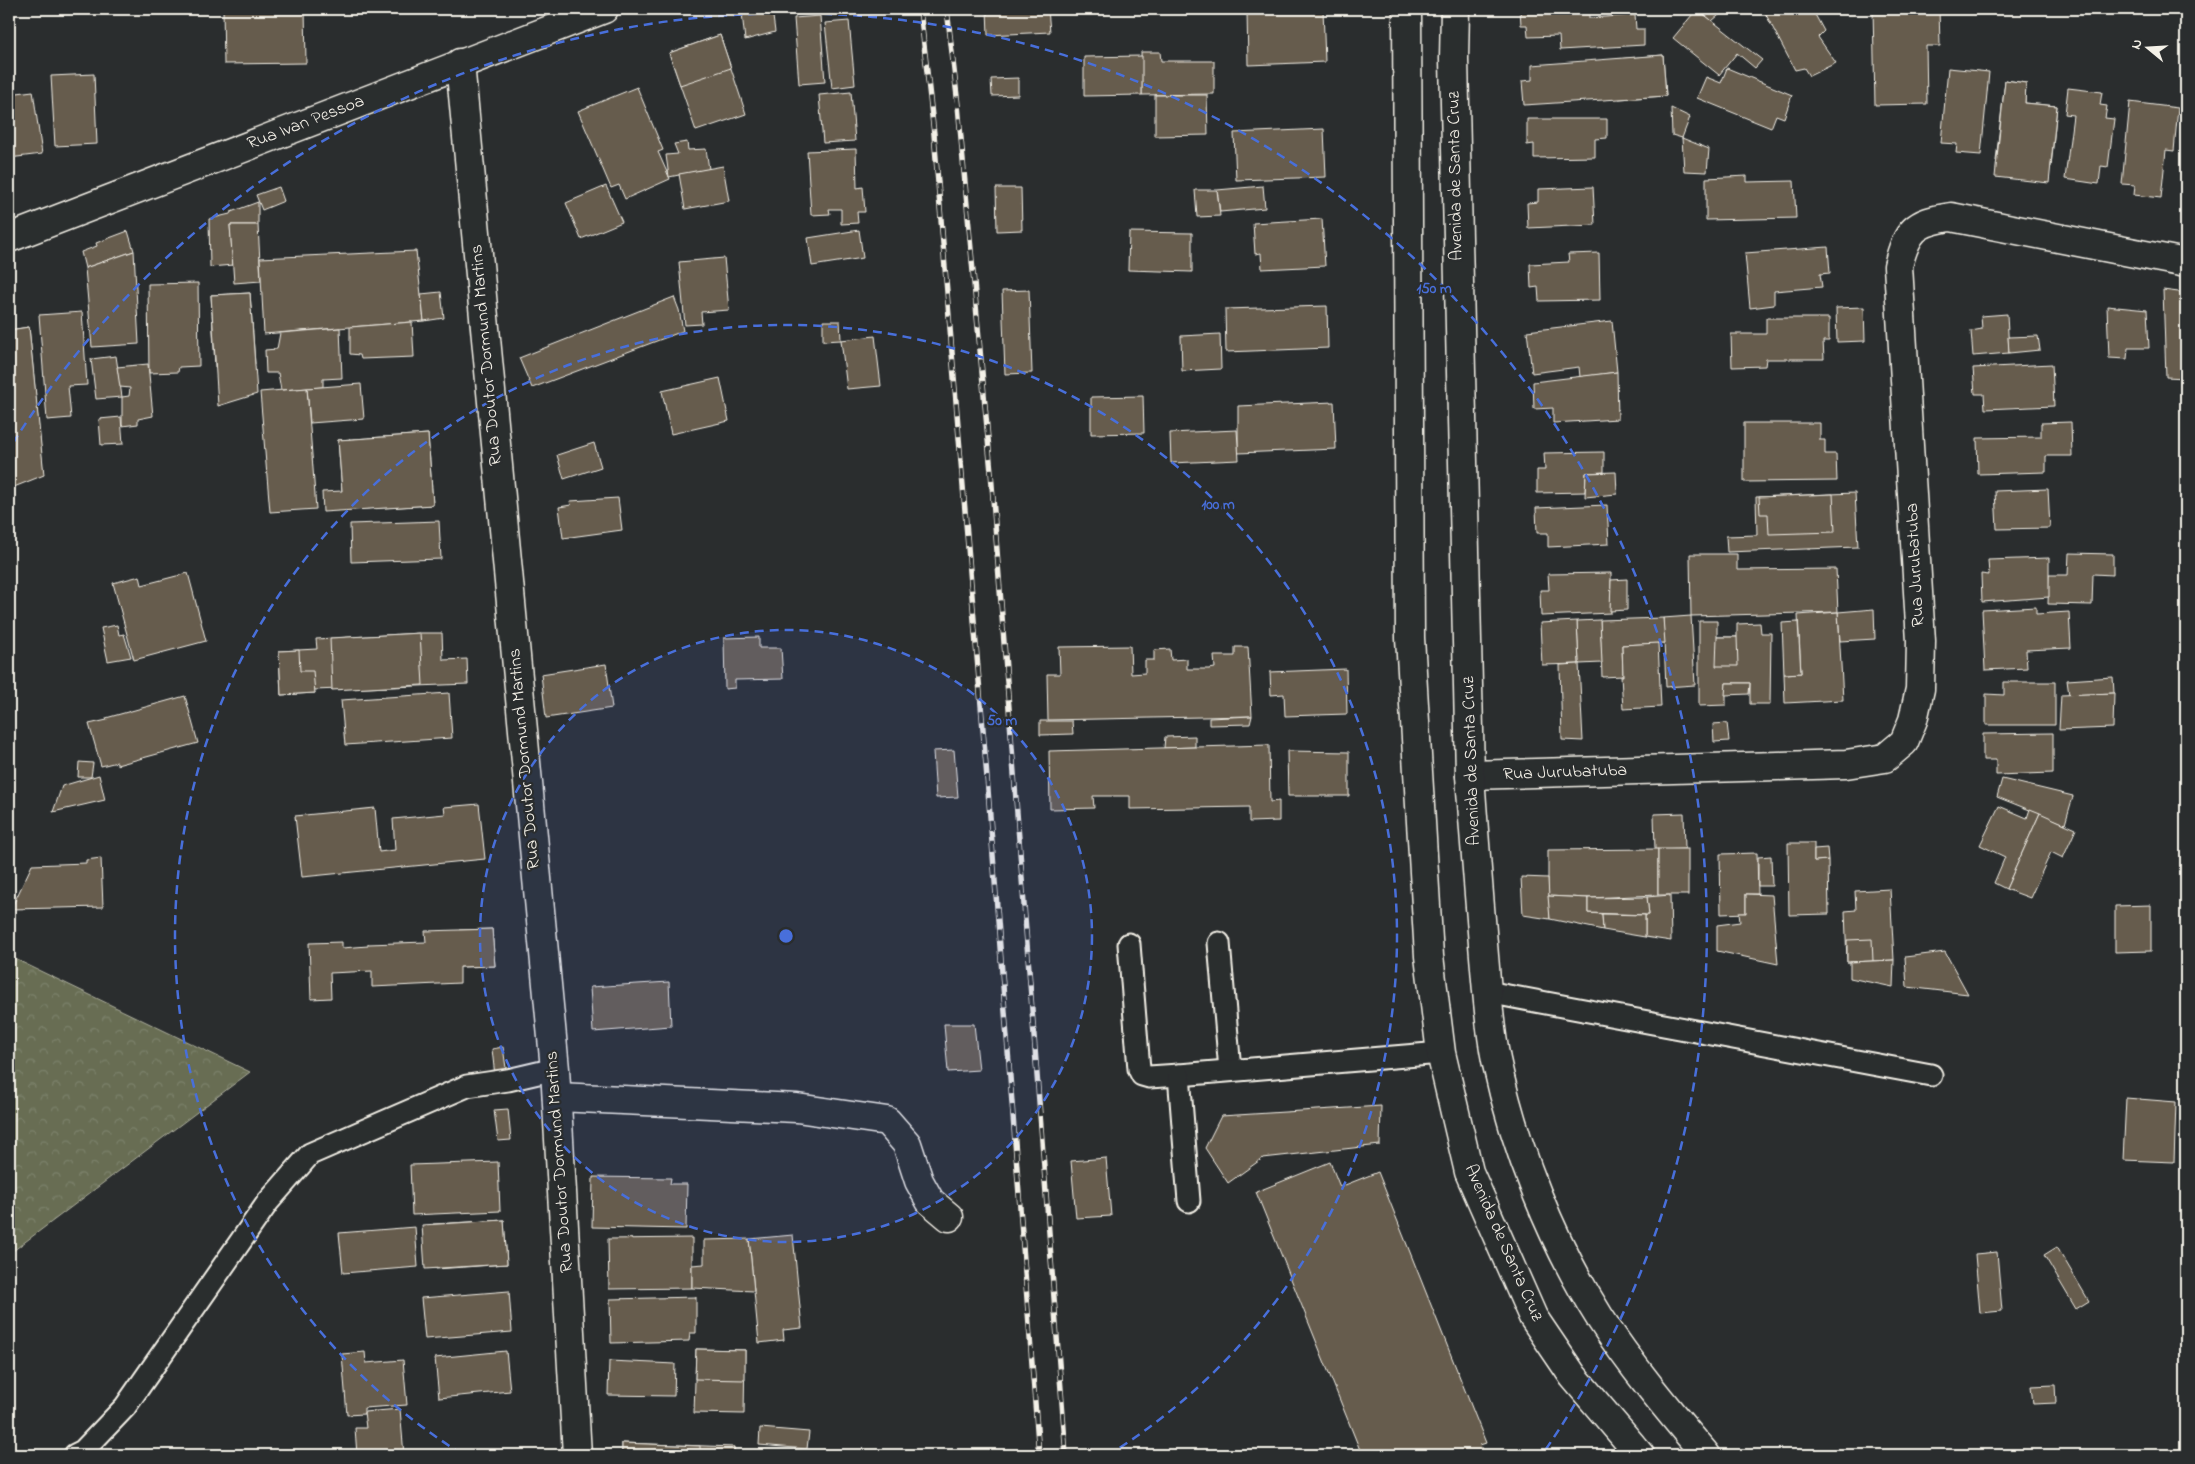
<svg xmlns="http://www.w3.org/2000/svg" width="2195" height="1464" font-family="'Indie Flower',sans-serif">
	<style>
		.forest { fill: url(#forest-crowns); stroke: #aeaf9e }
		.building { fill: #665b4d; stroke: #f4f1e8 }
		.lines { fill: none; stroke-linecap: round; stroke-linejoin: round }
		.lane-casing { stroke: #f4f1e8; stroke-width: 25 }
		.street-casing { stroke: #f4f1e8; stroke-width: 31 }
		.secondary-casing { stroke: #f4f1e8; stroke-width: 31 }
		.primary-casing { stroke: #f4f1e8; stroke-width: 31 }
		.lane { stroke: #2a2d2e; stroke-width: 21 }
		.street { stroke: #2a2d2e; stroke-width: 28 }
		.secondary { stroke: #2a2d2e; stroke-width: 28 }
		.primary { stroke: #2a2d2e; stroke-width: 28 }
		.rail-casing { stroke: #f4f1e8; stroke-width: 5.5 }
		.rail { stroke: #2a2d2e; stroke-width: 4; stroke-dasharray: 11; stroke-linecap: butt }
		.ring { fill: none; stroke: #486fdb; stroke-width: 2.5; stroke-dasharray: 9 6 }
		.labels { text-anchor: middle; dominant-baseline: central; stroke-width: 4.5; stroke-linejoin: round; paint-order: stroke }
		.street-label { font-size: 18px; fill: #f4f1e8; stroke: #2a2d2e }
		.centre { fill: #486fdb; stroke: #2a2d2e; stroke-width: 2.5 }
		.ring-label { font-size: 15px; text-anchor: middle; font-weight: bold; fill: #486fdb; stroke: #2a2d2e; stroke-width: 4.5; stroke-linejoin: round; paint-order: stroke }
	</style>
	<defs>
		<pattern id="forest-crowns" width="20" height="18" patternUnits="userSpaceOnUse" patternTransform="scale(1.25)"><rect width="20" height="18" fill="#676d53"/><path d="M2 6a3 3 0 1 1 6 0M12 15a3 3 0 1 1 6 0" fill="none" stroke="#7d826c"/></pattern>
	</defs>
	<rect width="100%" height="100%" fill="#2a2d2e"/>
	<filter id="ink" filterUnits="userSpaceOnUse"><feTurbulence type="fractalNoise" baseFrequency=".02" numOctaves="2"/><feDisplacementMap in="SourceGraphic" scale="10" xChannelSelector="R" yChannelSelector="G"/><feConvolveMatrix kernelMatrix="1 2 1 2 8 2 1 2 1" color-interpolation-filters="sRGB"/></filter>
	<g filter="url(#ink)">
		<!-- forest -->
		<path class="forest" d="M9,956L250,1072L9,1254Z"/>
		<!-- building -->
		<g class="building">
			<path d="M223,9H305L306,63L224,64Z"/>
			<path d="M756,9H772L775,32L745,40L742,13Z"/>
			<path d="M987,9H1048L1050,32L988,35Z"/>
			<path d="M1323,9L1325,62L1248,65L1247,11Z"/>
			<path d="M1520,9H1589V18L1635,15L1636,29H1644V45L1560,50L1559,36L1528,37L1527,25H1521Z"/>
			<path d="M1697,9H1724L1725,10L1712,21Z"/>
			<path d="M1697,9L1762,60L1755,68L1737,53L1719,75L1673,38Z"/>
			<path d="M1763,9H1812L1824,31L1818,37L1836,63L1809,76L1804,68L1795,70Z"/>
			<path d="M1873,9H1939L1940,46H1926L1927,104L1875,105Z"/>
			<path d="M820,16L825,82L799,84L794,18Z"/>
			<path d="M849,21L855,85L832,88L825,23Z"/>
			<path d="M720,35L746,114L696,131L669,53Z"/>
			<path d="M720,35L731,68L680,85L669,53Z"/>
			<path d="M1141,52H1160L1161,61H1214V94L1142,95Z"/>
			<path d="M1663,55L1666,96L1619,99L1616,59Z"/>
			<path d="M1663,55L1666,96L1524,105L1522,81L1532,80V65Z"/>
			<path d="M1142,56V95L1084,96V57Z"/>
			<path d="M2186,67V88H2183Z"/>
			<path d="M1727,68L1792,95L1784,118L1776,115L1771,128L1697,98L1706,77L1721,83Z"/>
			<path d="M1948,68L1989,72L1981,155L1956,153L1957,144L1941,143Z"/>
			<path d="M94,74L97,144L55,146L51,76Z"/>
			<path d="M1018,78V95L992,96L991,79Z"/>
			<path d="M2005,80L2026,83L2025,103L2057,106L2051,167L1996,161Z"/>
			<path d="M2005,80L2026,83L2025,103L2057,106L2049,183L1995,177Z"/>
			<path d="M637,87L663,150L658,152L670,179L625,199L619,185L611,188L578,111Z"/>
			<path d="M2068,88L2102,92L2100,105L2107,106L2105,118L2114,119L2108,167L2101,166L2099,184L2065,179L2073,115L2065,114Z"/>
			<path d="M33,91L42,154L9,158V94Z"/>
			<path d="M851,92L855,141L823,143L819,95Z"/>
			<path d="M1155,95H1207L1208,135L1155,136Z"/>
			<path d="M2130,102L2178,108L2174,151L2166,150L2161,198L2134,195L2135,185L2122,184Z"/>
			<path d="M1671,108L1690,117L1682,138L1672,135Z"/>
			<path d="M2186,112V140L2182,139Z"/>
			<path d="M1527,119H1607V138L1595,139V157L1534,158V144L1527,145Z"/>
			<path d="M1324,129L1326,177L1236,180L1234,133Z"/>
			<path d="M1682,138L1709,149L1707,172L1684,171Z"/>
			<path d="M687,142L688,150L706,149L709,169L669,177L666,155L678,154L674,144Z"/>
			<path d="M856,149L857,188L863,187L865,212H857L858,223L841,224V209H829L830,214L811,215L807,151Z"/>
			<path d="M723,166L729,201L685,209L679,174Z"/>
			<path d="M2186,174V193L2183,192Z"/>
			<path d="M1747,176V182L1794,181L1796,218L1706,220V178Z"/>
			<path d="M606,186L622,222L581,239L566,203Z"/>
			<path d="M1263,186L1265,208L1220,212L1217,190Z"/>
			<path d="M279,187L284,201L262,210L256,195Z"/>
			<path d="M1593,187L1595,225L1528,228L1527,203L1538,202V189Z"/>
			<path d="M996,188H1021L1022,230L997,231Z"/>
			<path d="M1195,190H1217L1220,216L1197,217Z"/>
			<path d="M258,202V225H230L233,265L210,267L209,219L230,214L231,212Z"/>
			<path d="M1322,219L1325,266L1262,269L1261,253L1255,254L1253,223Z"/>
			<path d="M230,225H258L261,281L234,283Z"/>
			<path d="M859,230L863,258L812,266L808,238Z"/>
			<path d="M128,231L134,251L85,268L81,252L97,246L96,243Z"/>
			<path d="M1129,232L1192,233V272L1128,270Z"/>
			<path d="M1828,247L1830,273L1820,274L1822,287L1774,291V305L1750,308L1745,253Z"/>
			<path d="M134,251L139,344L92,347L85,268Z"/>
			<path d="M416,251L424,321L264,334L260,258Z"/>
			<path d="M1599,253L1600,300L1539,301L1538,287L1531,288L1530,264L1569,262L1568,254Z"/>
			<path d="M724,258L729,310L701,312L702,324L685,325L679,262Z"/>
			<path d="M198,283L199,366L179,367L178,372L149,373L148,284Z"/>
			<path d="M1029,290L1032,373L1005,374L1002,291Z"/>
			<path d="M2163,290L2186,293V378L2166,377Z"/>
			<path d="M441,292L444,318L424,321L421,294Z"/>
			<path d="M250,293L255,364L215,367L211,295Z"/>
			<path d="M250,293L257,394L218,406L211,295Z"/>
			<path d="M674,297L679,310L683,331L532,388L519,358Z"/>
			<path d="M1327,306L1328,348L1226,352L1225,309Z"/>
			<path d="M2107,306L2147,310L2149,348H2128L2127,359L2109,358Z"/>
			<path d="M1864,307L1865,341L1837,342L1836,308Z"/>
			<path d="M82,312L87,385L68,386L71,418L47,420L39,315Z"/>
			<path d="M2007,314L2009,353L1973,356L1971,331L1982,329L1981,316Z"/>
			<path d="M1766,318H1829V341H1823L1824,359H1766L1765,366L1732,367L1731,334H1766Z"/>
			<path d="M823,321H840L841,340L823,341Z"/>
			<path d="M1612,321L1617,372L1580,377L1579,367L1532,373L1527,331Z"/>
			<path d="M412,322L414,357L361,359L360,355L350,354V327Z"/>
			<path d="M29,327L43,470H9V330Z"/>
			<path d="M29,327L44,475L9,489V330Z"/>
			<path d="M340,328L342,378L323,379V387L281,390L278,373H266L265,350L277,349L280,333Z"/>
			<path d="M1220,334L1221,369L1182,371L1181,336Z"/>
			<path d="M875,336L881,386L847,389L841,340Z"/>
			<path d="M2038,336L2040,350L2009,353L2008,337Z"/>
			<path d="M116,356L122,397L96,399L91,359Z"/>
			<path d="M148,364L153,416L138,419V424L122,426V397L129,396L130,388L120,387L117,367Z"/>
			<path d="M2052,364L2054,406L1985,409L1984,394H1975L1973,368Z"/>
			<path d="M1617,372L1618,419L1553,423V408L1534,409L1533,382Z"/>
			<path d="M720,378L729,421L671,434L662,391Z"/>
			<path d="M361,384L364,419L310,423L307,388Z"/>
			<path d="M307,388L316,509L270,512L260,392Z"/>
			<path d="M1143,396L1144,433L1091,434V397Z"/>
			<path d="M1334,402L1336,449L1238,453V406Z"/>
			<path d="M121,417L123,444L101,445L99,419Z"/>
			<path d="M2071,422L2072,456H2046V472L1978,474L1977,438L2041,437V423Z"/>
			<path d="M1744,423H1820V440H1825V454H1836L1837,481L1744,482Z"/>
			<path d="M1237,430L1239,460L1171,463L1170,433Z"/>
			<path d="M428,434L433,505L346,510L345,491H342L338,440Z"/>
			<path d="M428,434L433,505L323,512L322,492L342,491L338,440Z"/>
			<path d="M594,443L601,467L564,479L557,455Z"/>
			<path d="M1604,452V472L1586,473L1585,492L1537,493V470H1545L1544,453Z"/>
			<path d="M1616,472L1617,494L1585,497L1586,473Z"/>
			<path d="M2048,489L2050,528L1997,529L1995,491Z"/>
			<path d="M1855,493L1858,547L1727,552L1726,536L1757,535L1756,497Z"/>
			<path d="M1833,494L1835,532L1769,534L1768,514H1760L1759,497Z"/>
			<path d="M618,498L622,530L563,538L559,507L571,505L570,501Z"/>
			<path d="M1607,505L1609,544L1548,547V533H1537L1536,508Z"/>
			<path d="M439,521L441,559L351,562L350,524Z"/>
			<path d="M2069,553L2113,554V575L2093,574L2092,605L2048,604L2049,575H2068Z"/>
			<path d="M1690,554H1737V570L1836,569L1838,612L1691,616Z"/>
			<path d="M2049,558V597L1982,602L1981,574L1989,575L1988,560Z"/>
			<path d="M188,573L206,641L134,660L113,583L140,576L142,585Z"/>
			<path d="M1611,573V613L1541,616L1540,590H1549L1548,574Z"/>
			<path d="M1627,579V610L1610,611L1611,580Z"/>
			<path d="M2036,607V614L2069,612L2071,648L2026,650L2027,668L1985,670L1982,610Z"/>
			<path d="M1874,609L1875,639L1840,641L1838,612Z"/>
			<path d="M1838,612L1843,700L1785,703L1784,674L1801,673L1798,615Z"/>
			<path d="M1691,616L1695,685L1666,687L1663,618Z"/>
			<path d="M1663,618L1665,643L1622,645L1623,676L1602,677L1600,620Z"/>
			<path d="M1600,620L1602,663L1579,664L1577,621Z"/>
			<path d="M1577,621L1579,664L1542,665L1540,623Z"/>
			<path d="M1699,621H1717V637H1737V624L1760,623L1761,633H1771L1770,704H1750V683H1726V705L1699,706Z"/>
			<path d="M1798,622L1801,673L1784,674L1782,623Z"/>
			<path d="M117,625L119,635L124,634L131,657L108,661L101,628Z"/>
			<path d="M420,633H442L443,660L467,659L468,684L314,690L315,693L281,695L279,651L317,649L316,639Z"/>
			<path d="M420,633L423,685L332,690L330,638Z"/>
			<path d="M759,637V648H781L783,679L735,680V688L725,689L724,638Z"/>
			<path d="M1717,637H1737L1738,666H1716Z"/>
			<path d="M1658,643L1661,707L1623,709L1621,676H1623L1622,645Z"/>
			<path d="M1130,646L1131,674L1145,673V660H1154V650L1170,649L1171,660L1187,659V669H1209L1215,668L1214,656H1235V647H1248L1252,716L1048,720L1047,674H1060L1059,647Z"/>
			<path d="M299,650L300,671H313L315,693L281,695L279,651Z"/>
			<path d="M606,664L612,708L546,718L541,674Z"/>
			<path d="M1579,664L1583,741L1562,740L1560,665Z"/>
			<path d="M1346,669L1347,714L1285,716L1284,694L1271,695L1270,672Z"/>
			<path d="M2113,677L2114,693L2069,695L2067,680Z"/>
			<path d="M2004,682H2055V725H1986V694L2004,695Z"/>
			<path d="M1726,683H1750L1749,694L1725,695Z"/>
			<path d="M449,693L452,738L345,745L341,700Z"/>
			<path d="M2114,693L2113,728L2059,730L2061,695Z"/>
			<path d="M185,696L198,743L117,765V762L101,766L89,724L107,720L106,718Z"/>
			<path d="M1252,716L1250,724L1209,725V718Z"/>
			<path d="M1040,721H1072L1073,734L1040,735Z"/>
			<path d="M1727,723L1729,741L1714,742L1713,724Z"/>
			<path d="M2053,733V773L1996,775V760H1983V734Z"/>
			<path d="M1195,736V747L1164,748L1165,737Z"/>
			<path d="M1269,745L1270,802L1279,801V821L1249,822V807L1130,809V796H1093L1094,808L1050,809L1049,751Z"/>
			<path d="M954,750L958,797L936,798L933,751Z"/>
			<path d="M1287,751L1349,752V796H1288Z"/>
			<path d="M79,762L93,763L91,777H78Z"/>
			<path d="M99,775L105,800L53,812L62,786Z"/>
			<path d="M2002,779L2073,796L2065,824L1997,797Z"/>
			<path d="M479,804L485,859L302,877L295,816L375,808L379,852L395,850L393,819L445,814L444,807Z"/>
			<path d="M1999,806L2027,818L2030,809L2040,813L2006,889L1994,883L2005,857L1980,845Z"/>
			<path d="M1684,813L1685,849L1655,850L1654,814Z"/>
			<path d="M2040,813L2076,829L2063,858L2051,852L2030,898L2006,889Z"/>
			<path d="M1788,843H1814V861L1828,860L1829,914L1789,915Z"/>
			<path d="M1827,848L1828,860L1814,861V849Z"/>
			<path d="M1658,849V895L1588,898L1548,896V850Z"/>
			<rect x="1658" y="849" width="30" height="46"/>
			<path d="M1757,853L1758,894H1746V913L1721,914L1720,854Z"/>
			<path d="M1771,856L1772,886H1758V857Z"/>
			<path d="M101,858L103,907L11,909L32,865L86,863V860Z"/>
			<path d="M1521,877L1548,878L1550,919L1523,915Z"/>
			<path d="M1890,889L1894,960L1847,962L1845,911L1856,910L1855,891Z"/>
			<path d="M1746,894L1772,895L1778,964L1717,951V925L1740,922L1739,913H1746Z"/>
			<path d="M1670,895L1671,941L1645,937V915H1649L1647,897Z"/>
			<path d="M1548,896L1588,898V913L1602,914L1603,930L1550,919Z"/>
			<path d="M1647,897L1649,915L1588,913V898Z"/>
			<path d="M2151,905V951L2115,952V906Z"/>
			<path d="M1602,914L1645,915V937L1603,930Z"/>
			<path d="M492,929L495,966L460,967L459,930Z"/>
			<path d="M492,929L495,966L460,967V983L372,987V971L330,973L331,998L311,999L309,943L342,942V948L368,946V944L426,942L425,931Z"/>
			<path d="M1872,939L1873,961L1847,962V940Z"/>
			<path d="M1945,952L1968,994L1907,987L1905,957Z"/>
			<path d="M1894,960L1893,987L1850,978V962Z"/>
			<path d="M669,982L671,1026L593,1032L590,987Z"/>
			<path d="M944,1024H974L979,1070L948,1072Z"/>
			<path d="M503,1047L507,1075L495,1076L492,1049Z"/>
			<path d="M2126,1098L2176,1102L2174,1162L2123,1160Z"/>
			<path d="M1381,1106L1380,1145L1263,1158L1228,1183L1205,1148L1221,1116Z"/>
			<path d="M508,1109L511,1140L498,1141L494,1110Z"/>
			<path d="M1106,1158L1111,1216L1076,1218L1071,1161Z"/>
			<path d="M498,1162L500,1211L412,1215L410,1165Z"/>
			<path d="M1330,1162L1340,1187L1378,1172L1486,1443L1480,1445L1484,1455H1362L1256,1192Z"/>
			<path d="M593,1177L671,1178L670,1184H687L686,1229L592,1227Z"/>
			<path d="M504,1220L507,1264L436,1269L433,1224Z"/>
			<path d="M504,1220L507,1264L425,1269L422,1225Z"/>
			<path d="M415,1227L418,1267L343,1273L339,1233Z"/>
			<path d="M793,1235L802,1328L783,1330L784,1340L759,1343L749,1239Z"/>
			<path d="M692,1238V1288L609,1289L608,1239Z"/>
			<path d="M749,1239L754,1291L692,1288V1265L704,1264V1240Z"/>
			<path d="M2057,1247L2089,1301L2076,1309L2044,1255Z"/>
			<path d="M1997,1252L2002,1311L1980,1313L1975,1254Z"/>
			<path d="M509,1291L512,1332L425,1339L421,1298Z"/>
			<path d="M696,1297V1333H690L689,1341L611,1343L610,1299Z"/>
			<path d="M696,1349L745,1350L744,1414L694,1413Z"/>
			<path d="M696,1349L745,1350V1380L695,1379Z"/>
			<path d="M506,1351L510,1391L439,1398L435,1358Z"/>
			<path d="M365,1352L366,1363L403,1360L407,1405L364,1408V1414L347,1415L342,1354Z"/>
			<path d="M609,1361L675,1364L674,1396L608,1395Z"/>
			<path d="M2055,1385L2056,1403L2033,1404L2031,1386Z"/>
			<path d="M400,1409L404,1455H357L355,1428H366L364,1412Z"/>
			<path d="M760,1428L809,1432L807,1449L759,1445Z"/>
			<path d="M622,1443L734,1447L735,1455H622Z"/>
			<path d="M622,1443L700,1446V1451H705V1455H622Z"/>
		</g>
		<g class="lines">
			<!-- lane casing -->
			<g class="lane-casing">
				<g id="lane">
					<path d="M1219,943L1230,1070"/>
					<path d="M1129,944L1139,1069L1142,1075L1149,1077L1179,1075L1441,1053"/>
					<path d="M1487,992L1931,1075"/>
					<path d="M1179,1075L1189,1201"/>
					<path d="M75,1455L83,1451L125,1407L268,1202L310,1154L467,1086L508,1080L555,1069"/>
				</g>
			</g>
			<!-- street casing -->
			<g class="street-casing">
				<g id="street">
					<path d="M460,63L555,1069L577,1455"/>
					<path d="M1470,775L1846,764L1885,758L1904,742L1913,720L1920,689L1921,641L1898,266C1907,231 1914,222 1951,217L2186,263"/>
					<path d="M557,1097L797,1108L887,1121L907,1144L919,1181L930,1201L949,1217"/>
				</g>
			</g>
			<!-- secondary casing -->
			<g class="secondary-casing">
				<path id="secondary" d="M9,238L604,9"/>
			</g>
			<!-- primary casing -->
			<g class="primary-casing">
				<g id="primary">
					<path d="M1407,9L1410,638L1429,956L1441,1053L1469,1172L1533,1317L1573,1376L1640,1455"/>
					<path d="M1455,9L1454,59L1470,775C1474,835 1479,895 1484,956C1487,990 1489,1026 1496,1060C1515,1149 1552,1242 1600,1318C1631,1366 1669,1411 1706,1455"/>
				</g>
			</g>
			<!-- lane -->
			<use href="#lane" class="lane"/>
			<!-- street -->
			<use href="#street" class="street"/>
			<!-- secondary -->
			<use href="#secondary" class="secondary"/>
			<!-- primary -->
			<use href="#primary" class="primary"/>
			<!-- rail casing -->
			<g class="rail-casing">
				<g id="rail">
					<path d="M920,9L934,134L988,790L1039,1455"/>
					<path d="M947,9L958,105L991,472L1066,1455"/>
				</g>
			</g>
			<!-- rail -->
			<use href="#rail" class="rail"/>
		</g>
	</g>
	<!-- distance rings -->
	<circle cx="786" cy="936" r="306" fill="#486fdb" fill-opacity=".12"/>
	<g class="ring">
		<circle cx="786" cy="936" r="306"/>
		<path d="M462 1454A611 611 0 1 1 1110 1454"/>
		<path d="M13 443A917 917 0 1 1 1546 1449"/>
	</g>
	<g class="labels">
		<!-- street labels -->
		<g class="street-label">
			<text transform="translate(306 123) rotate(-21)">Rua Ivan Pessoa</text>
			<text transform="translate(1456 176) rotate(-91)">Avenida de Santa Cruz</text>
			<text transform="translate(487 355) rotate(-95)">Rua Doutor Dormund Martins</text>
			<text transform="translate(1916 565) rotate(-93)">Rua Jurubatuba</text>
			<text transform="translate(525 759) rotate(-95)">Rua Doutor Dormund Martins</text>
			<text transform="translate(1472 761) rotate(-92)">Avenida de Santa Cruz</text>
			<text transform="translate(1565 773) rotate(-2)">Rua Jurubatuba</text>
			<text transform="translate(560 1162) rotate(-94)">Rua Doutor Dormund Martins</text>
			<text transform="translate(1503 1243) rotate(66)">Avenida de Santa Cruz</text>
		</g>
	</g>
	<circle cx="786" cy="936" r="8" class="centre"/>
	<g class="ring-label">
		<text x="1434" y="293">150 m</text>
		<text x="1218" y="509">100 m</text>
		<text x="1002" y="725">50 m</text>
	</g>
	<!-- margin -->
	<rect width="2195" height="1464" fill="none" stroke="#2a2d2e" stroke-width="30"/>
	<rect x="15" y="15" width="2165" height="1434" fill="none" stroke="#f4f1e8" stroke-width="2" filter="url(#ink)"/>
	<!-- north arrow -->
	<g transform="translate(2148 48) rotate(288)" stroke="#2a2d2e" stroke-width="4" paint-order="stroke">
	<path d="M0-4L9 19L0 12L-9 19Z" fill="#f4f1e8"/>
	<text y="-8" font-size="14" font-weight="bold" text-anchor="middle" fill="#f4f1e8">N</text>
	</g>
</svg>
